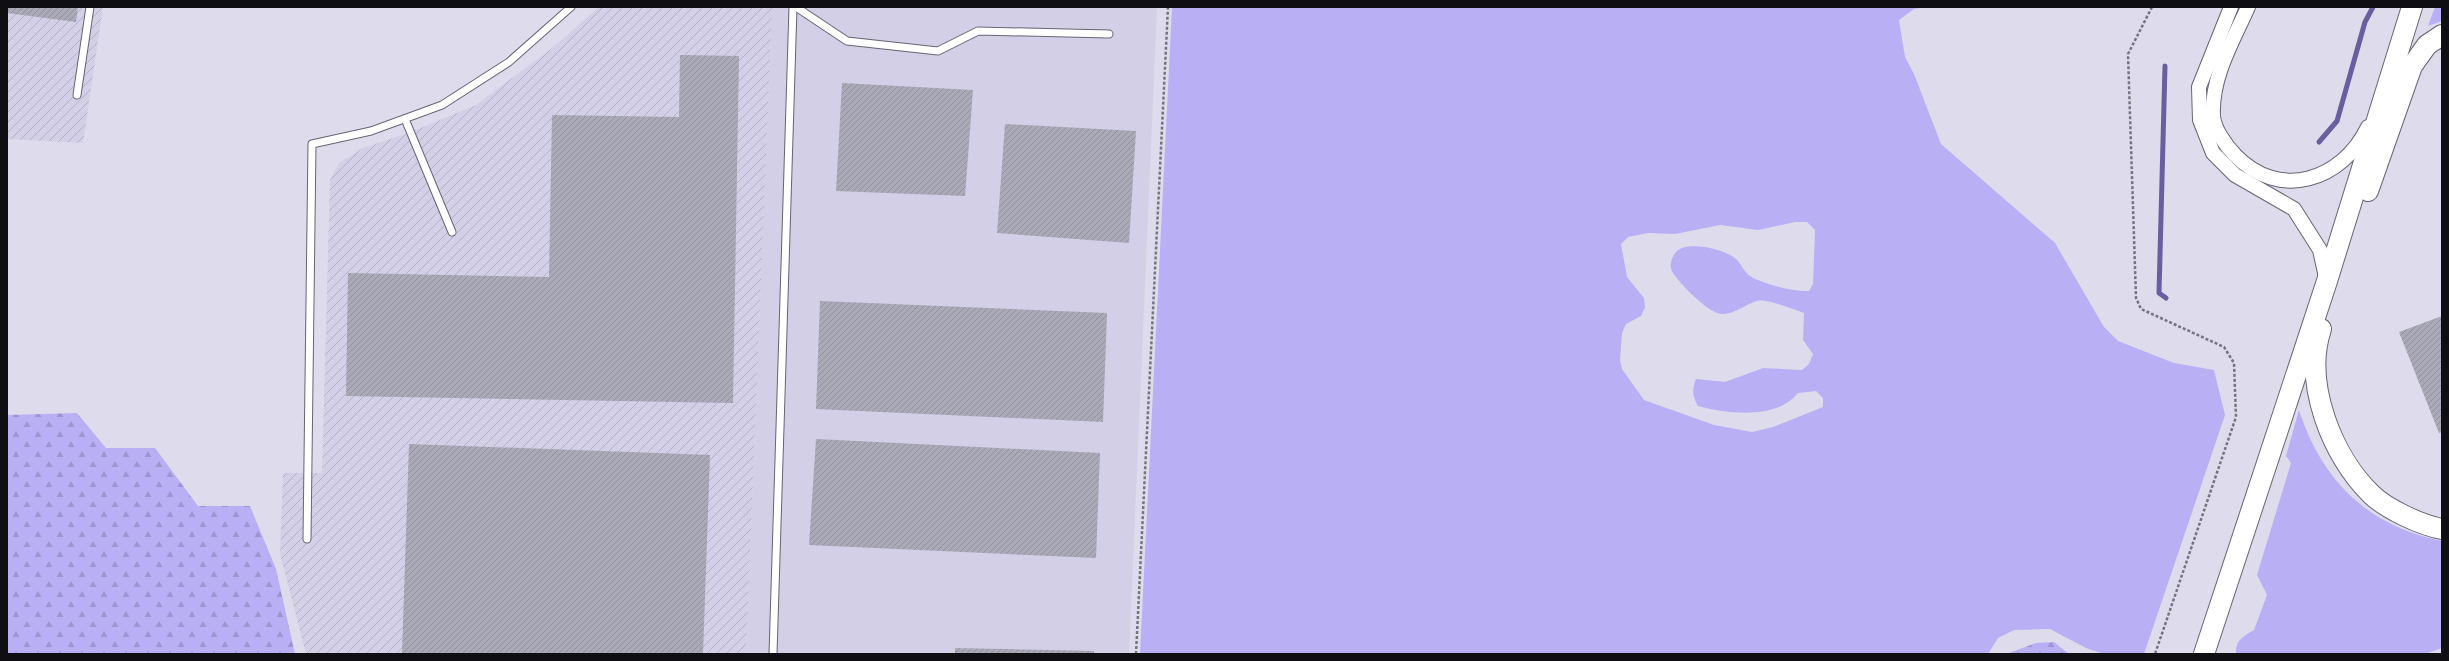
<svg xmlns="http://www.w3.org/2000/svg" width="2449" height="661" font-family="Georgia,serif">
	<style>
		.built { fill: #d2cfe6 }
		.industrial { fill: url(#industrial-furrows) }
		.green { fill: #b9aff4; fill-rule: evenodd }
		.forest { fill: url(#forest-firs) }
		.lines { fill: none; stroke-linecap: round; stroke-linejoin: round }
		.stream { stroke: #6b5e9e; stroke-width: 5 }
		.building { fill: url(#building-hatch) }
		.service-casing { stroke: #666572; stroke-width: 9 }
		.minor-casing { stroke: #666572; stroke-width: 16 }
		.secondary-casing { stroke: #666572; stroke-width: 22 }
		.path { stroke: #75747e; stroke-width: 2.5; stroke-dasharray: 3 2; stroke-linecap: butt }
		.service { stroke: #fff; stroke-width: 7 }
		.minor { stroke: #fff; stroke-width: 14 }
		.secondary { stroke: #fff; stroke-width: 20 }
	</style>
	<defs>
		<pattern id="industrial-furrows" width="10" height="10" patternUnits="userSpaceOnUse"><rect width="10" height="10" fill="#d2cfe6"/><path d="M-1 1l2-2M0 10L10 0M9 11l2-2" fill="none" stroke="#b3b1c4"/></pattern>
		<pattern id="forest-firs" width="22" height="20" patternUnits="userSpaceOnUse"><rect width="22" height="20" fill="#b9aff4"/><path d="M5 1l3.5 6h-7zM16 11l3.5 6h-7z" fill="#9e95d0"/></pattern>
		<pattern id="building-hatch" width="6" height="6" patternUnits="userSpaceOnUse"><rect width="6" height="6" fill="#aaa9b7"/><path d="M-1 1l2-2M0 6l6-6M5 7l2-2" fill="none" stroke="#91909c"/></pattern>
	</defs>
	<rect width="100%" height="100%" fill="#dedcec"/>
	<!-- built -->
	<path class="built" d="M1157,7L1129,654H746L772,8Z"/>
	<!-- industrial -->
	<g class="industrial">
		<path d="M7,7H103L83,143L7,139Z"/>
		<path d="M599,7L772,8L746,654H306L280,554L283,473H322L330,180L339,163L363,148L411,132L476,105L551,49Z"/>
	</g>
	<!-- green -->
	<g class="green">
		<path d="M1172,7H1927L1914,9L1899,20L1905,57L1914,74L1941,144L2055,243L2104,327L2118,341L2174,363L2214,370L2225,415L2144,654H2104L2086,648L2050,629L2014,630L1998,638L1988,654H1140ZM1795,222H1807L1815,230L1813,284L1809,291C1792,292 1769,285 1753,278C1743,273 1741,261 1732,256C1720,249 1689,241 1677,251C1672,256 1668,266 1673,273C1680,284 1710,315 1723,314C1734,314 1746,304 1757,301C1765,298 1795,310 1804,313L1803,340L1813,354L1809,364L1802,370L1763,368L1725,382L1696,379C1692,389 1692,396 1698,406C1727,414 1777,420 1798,393L1816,391L1823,398V407L1773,427L1752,432L1714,425L1644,400L1622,369L1620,360L1622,333L1626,324L1641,316L1645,307L1644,298L1627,277L1621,244L1628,237L1648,233L1675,234L1720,225L1758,230Z"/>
		<path d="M2435,7H2442V21L2428,26Z"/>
		<path d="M2299,410C2322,481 2368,526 2442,541V648L2425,654H2236C2235,640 2244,636 2254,630L2267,595L2257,575L2291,463L2286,456Z"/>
	</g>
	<!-- forest -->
	<g class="forest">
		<path d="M77,413L106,448H155L198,506H250L276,569L295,654H7V415Z"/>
		<path d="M2054,642L2069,654H2006L2036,643Z"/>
	</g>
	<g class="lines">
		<!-- stream -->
		<g class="stream">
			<path d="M2165,66L2159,293L2166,298"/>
			<path d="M2319,142L2337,121L2365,22L2373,7"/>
		</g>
	</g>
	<!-- building -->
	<g class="building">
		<path d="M7,7H78L76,22L7,13Z"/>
		<path d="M680,55L739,56L733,403L346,396L348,273L549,277L552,115L679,117Z"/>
		<path d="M842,83L973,90L965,196L836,191Z"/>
		<path d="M1005,124L1136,131L1129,243L997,233Z"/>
		<path d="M820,301L1107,313L1103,422L816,409Z"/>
		<path d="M2442,316V432L2439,433L2399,332Z"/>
		<path d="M816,439L1100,453L1096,558L809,545Z"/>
		<path d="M409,444L710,455L703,654H402Z"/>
		<path d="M955,648L1094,651V654H955Z"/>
	</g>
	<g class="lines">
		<!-- service casing -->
		<g class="service-casing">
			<g id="service">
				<path d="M796,7L847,41L938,51L978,31L1109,34"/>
				<path d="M77,95L90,7"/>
				<path d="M405,119L452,232"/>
				<path d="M307,539L312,144L371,131L442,105L509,62L571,7"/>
				<path d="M773,654L793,7"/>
			</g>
		</g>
		<!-- minor casing -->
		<g class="minor-casing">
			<g id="minor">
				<path d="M2231,7L2199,87L2200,120L2213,153L2235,175L2294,209L2320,250L2326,277"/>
				<path d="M2248,7C2233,41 2211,77 2213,116C2214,129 2226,146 2235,155C2279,201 2342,181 2368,127"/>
			</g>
		</g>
		<!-- secondary casing -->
		<g class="secondary-casing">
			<g id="secondary">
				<path d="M2368,191L2412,66L2427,45L2442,35"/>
				<path d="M2321,329C2303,383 2332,456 2371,494C2386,509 2421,525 2442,529"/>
				<path d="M2204,654L2327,281L2412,7"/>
			</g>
		</g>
		<!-- path -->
		<g class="path">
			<path d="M2152,7L2128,54L2136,298L2141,309L2224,347L2234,363L2236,417L2155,654"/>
			<path d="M1136,654L1168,7"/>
		</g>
		<!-- service -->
		<use href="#service" class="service"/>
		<!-- minor -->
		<use href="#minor" class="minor"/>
		<!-- secondary -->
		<use href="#secondary" class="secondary"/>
	</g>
	<!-- border -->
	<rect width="2449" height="661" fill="none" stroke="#0f0e13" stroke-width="16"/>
</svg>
